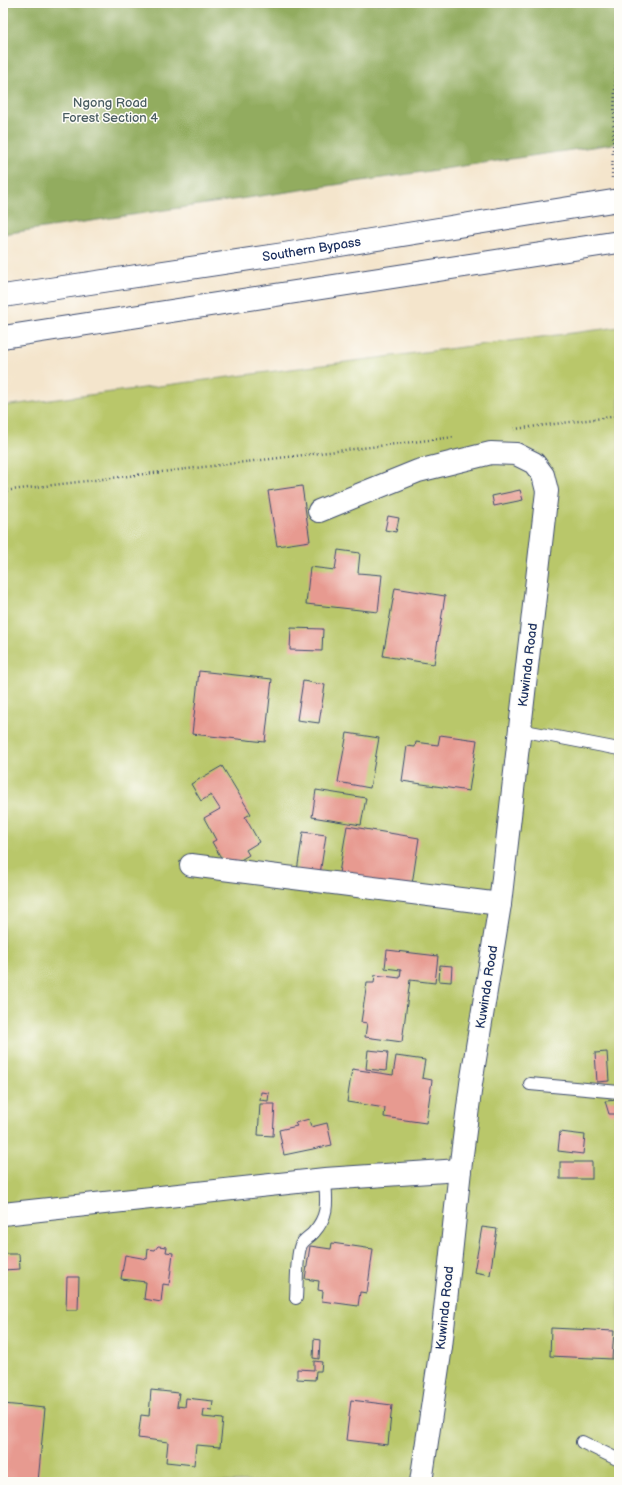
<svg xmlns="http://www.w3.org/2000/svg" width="622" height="1485" font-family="'Balsamiq Sans',sans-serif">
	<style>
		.green { fill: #b9c76a; stroke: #6a7b64 }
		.forest { fill: #92ac5e; stroke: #566e5e }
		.building { fill: #e79a90 }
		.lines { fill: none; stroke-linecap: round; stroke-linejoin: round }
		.service-casing { stroke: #3c4a6e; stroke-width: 14 }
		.minor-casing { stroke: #3c4a6e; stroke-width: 24 }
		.trunk-casing { stroke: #3c4a6e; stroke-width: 24 }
		.path { stroke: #3c4a6e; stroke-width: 2.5; stroke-dasharray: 1 3; stroke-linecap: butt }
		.service { stroke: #fff; stroke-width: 12 }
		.minor { stroke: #fff; stroke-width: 22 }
		.trunk { stroke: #fff; stroke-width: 22 }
		.labels { text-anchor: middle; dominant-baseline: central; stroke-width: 3; stroke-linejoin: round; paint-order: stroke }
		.park-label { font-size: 13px; fill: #4a5d62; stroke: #fdfcf7 }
		.street-label { font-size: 13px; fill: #1b2f5e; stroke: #fdfcf7 }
	</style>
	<rect width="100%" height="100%" fill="#fdfcf7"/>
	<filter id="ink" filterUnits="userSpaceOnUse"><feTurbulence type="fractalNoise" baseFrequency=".025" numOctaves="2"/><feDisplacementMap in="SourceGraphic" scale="8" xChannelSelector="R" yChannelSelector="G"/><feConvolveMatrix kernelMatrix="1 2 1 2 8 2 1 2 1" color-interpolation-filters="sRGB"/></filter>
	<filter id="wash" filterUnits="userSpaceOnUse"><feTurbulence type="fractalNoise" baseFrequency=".012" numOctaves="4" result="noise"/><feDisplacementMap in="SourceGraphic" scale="16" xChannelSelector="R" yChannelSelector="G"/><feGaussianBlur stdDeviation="0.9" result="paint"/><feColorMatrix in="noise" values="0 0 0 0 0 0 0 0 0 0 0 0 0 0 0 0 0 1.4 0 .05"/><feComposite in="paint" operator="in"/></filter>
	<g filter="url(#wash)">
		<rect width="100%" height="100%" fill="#f4e5cc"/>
		<!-- green -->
		<path class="green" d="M619,327V1482H3V406Z"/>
		<!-- forest -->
		<path class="forest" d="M3,3H619V143L3,234Z"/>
		<g id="blocks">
			<!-- building -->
			<g class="building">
				<path d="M302,486L310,541L277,546L268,491Z"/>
				<path d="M520,490L523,500L494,506L492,496Z"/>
				<path d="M388,516L399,518L396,532L385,530Z"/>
				<path d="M338,550L360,553L358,573L382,575L378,612L306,604L310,567L335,570Z"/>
				<path d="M395,588L445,596L434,664L383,656Z"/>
				<path d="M291,628L323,629L322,651L290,650Z"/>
				<path d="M199,671L272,679L265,742L192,734Z"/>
				<path d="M303,681L325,685L319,723L297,720Z"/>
				<path d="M347,733L379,738L370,788L338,782Z"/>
				<path d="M440,735L477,740L469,791L402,781L407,746L415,747L416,742L438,745Z"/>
				<path d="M222,766L251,814L245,817L259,842L246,850L249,855L227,868L212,842L216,840L204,818L220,809L211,795L201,801L191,784Z"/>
				<path d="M316,790L366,798L361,825L312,817Z"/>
				<path d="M347,826L419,838L411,891L338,879Z"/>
				<path d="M303,832L326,835L320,874L297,871Z"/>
				<path d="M387,950L438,956L435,983L410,980L402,1042L365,1037L367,1023L361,1022L367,983H374L375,975L400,978L401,970L385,968Z"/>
				<path d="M440,965L452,966L451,982L439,981Z"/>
				<path d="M368,1050L388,1052L386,1071L366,1069Z"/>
				<path d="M607,1052L609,1081L597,1082L595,1053Z"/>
				<path d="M396,1056L425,1060L422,1078L432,1080L426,1123L384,1117L385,1108L347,1102L352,1069L393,1075Z"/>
				<path d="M261,1092L269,1093L268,1101L260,1100Z"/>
				<path d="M619,1100V1114H609L605,1101Z"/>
				<path d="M260,1104H275L273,1136L258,1135Z"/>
				<path d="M309,1119L311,1127L327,1123L332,1145L284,1155L279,1130L297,1126L295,1123Z"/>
				<path d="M560,1132L585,1135L583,1154L558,1151Z"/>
				<rect x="560" y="1162" width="32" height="17"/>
				<path d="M482,1227L497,1229L490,1275L474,1272Z"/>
				<path d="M332,1243L373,1249L367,1293L360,1292L358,1306L322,1301L323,1291L318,1290L319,1281L305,1279L310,1246L331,1249Z"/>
				<path d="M158,1246L167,1247L166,1252L173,1253L169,1285L163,1284L161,1302L144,1299L146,1282L121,1279L125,1255L147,1259L148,1249L155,1250Z"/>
				<path d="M3,1254H19L20,1269L3,1270Z"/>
				<path d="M67,1277H79L78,1310H66Z"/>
				<path d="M551,1328L614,1331L612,1359L550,1356Z"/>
				<path d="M314,1339L320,1340L319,1359L313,1358Z"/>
				<path d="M314,1361L322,1362L321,1371H316L315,1380L297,1379V1369L314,1370Z"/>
				<path d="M151,1390L179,1393L177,1406L185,1407L186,1398L213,1401L212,1411L204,1410L203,1417L223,1419L220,1447L196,1445L194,1465L166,1462L168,1442L138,1438L141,1415L149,1416Z"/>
				<path d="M351,1400L392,1405L388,1445L346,1440Z"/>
				<path d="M3,1404L45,1408L38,1482H3Z"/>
			</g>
		</g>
	</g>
	<g filter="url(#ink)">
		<use href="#blocks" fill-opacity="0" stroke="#3c4a6e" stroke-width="1"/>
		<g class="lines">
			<!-- service casing -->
			<g class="service-casing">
				<g id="service">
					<path d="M520,730L619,749"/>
					<path d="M530,1084L619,1092"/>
					<path d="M296,1298C297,1286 296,1255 301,1245C303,1240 311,1236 314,1232C330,1214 326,1200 325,1179"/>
					<path d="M582,1442L619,1460"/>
				</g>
			</g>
			<!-- minor casing -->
			<g class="minor-casing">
				<g id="minor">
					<path d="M319,511L418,471L491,453L516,454L534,463L543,475L547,491L500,904L471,1084L460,1170L441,1347L421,1482"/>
					<path d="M191,865L500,904"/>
					<path d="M3,1214L325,1179L460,1170"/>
				</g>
			</g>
			<!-- trunk casing -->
			<g class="trunk-casing">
				<g id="trunk">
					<path id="s1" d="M3,296L284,254L619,200"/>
					<path d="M3,337L619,242"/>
				</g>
			</g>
			<!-- path -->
			<g class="path">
				<path d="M612,178L618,3"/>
				<path d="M514,429L619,416"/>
				<path d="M3,491L454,437"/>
			</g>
			<!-- service -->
			<use href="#service" class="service"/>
			<!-- minor -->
			<use href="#minor" class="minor"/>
			<!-- trunk -->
			<use href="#trunk" class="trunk"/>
		</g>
	</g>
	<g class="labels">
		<!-- park labels -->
		<g class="park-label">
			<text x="110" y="103">Ngong Road<tspan x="110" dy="15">Forest Section 4</tspan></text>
		</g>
		<!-- street labels -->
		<g class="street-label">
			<text stroke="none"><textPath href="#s1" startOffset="312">Southern Bypass</textPath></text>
			<text transform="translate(528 665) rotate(-83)">Kuwinda Road</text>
			<text transform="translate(487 987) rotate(-81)">Kuwinda Road</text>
			<text transform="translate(445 1308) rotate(-84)">Kuwinda Road</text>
		</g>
	</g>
	<!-- margin -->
	<rect width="622" height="1485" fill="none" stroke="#fdfcf7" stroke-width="16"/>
</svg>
